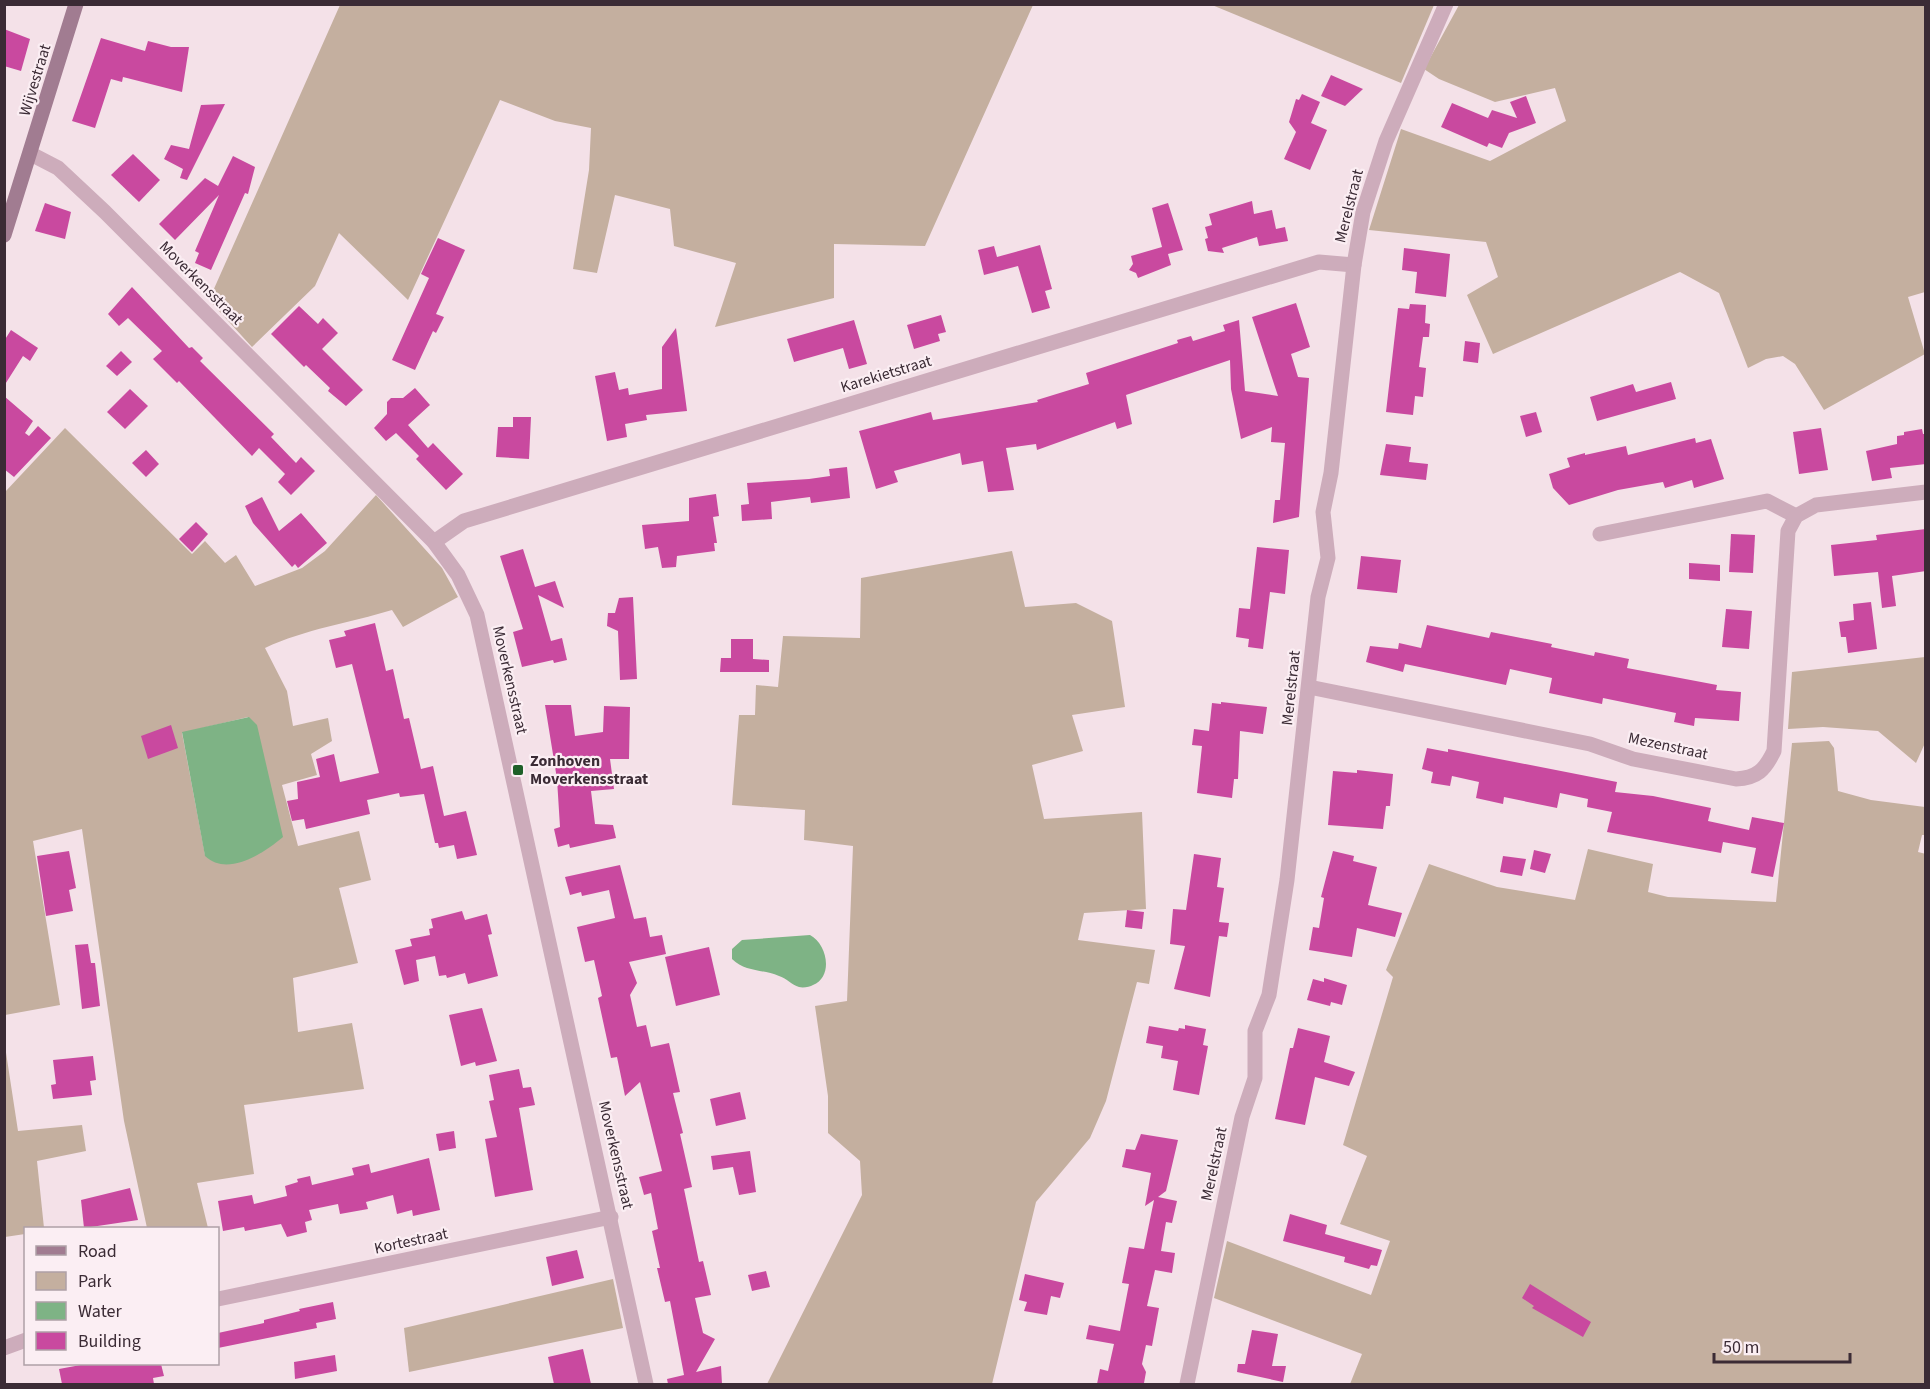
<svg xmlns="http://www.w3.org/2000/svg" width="1930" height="1389" font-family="'Source Sans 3',sans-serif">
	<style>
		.green { fill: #c4af9f; fill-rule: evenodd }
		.water { fill: #7eb385 }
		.building { fill: #c9499f }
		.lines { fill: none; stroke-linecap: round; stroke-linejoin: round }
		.street { stroke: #cdacbb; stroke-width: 15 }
		.secondary { stroke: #a17c91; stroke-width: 15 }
		.poi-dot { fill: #1e5f28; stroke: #fbeef3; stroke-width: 2 }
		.labels { text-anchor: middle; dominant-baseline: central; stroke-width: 4.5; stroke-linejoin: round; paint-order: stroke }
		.street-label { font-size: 16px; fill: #3b2b35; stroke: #fbeef3 }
		.poi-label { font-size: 16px; font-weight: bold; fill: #3b2b35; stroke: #fbeef3; text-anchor: start }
	</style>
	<rect width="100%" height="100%" fill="#f4e1e8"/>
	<!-- green -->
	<g class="green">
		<path d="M340,5V4L1033,5L925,246L834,244V298L715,327L736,263L674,246L670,209L615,195L597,273L573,269L589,170L591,128L555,121L500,100L408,300L339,233L315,286L252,347L209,300Z"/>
		<path d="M1212,5H1434L1401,83Z"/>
		<path d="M1459,5H1925V292L1908,297L1925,354L1824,410L1795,364L1783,356L1766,359L1748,368L1719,293L1680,272L1493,354L1467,295L1498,277L1486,242L1369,230L1401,129L1490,161L1566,121L1555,88L1495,102L1439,79L1424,69Z"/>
		<path d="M65,428L192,554L205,541L225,563L236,555L255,586L302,568L325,551L376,495L442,568L458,597L403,627L392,610C350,623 305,629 265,648L287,691L293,726L328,718L332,741L311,754L317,775L282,785L298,846L359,831L371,880L339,888L358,963L293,978L298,1032L352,1023L364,1089L244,1105L254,1174L197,1183L208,1228H147L124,1121L82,829L33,841L60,1005L5,1015V492ZM248,717L205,855L182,733Z"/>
		<path d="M1012,551L1025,607L1076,603L1112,621L1125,707L1072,715L1083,751L1032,765L1044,819L1142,812L1146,909L1084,913L1078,940L1155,950L1149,984L1137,982L1106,1101L1090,1138L1036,1202L992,1384H767L862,1195L860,1161L828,1133V1096L815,1006L847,1001L853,846L804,840L805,810L732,805L739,715H755L756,685L778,687L783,636L860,638L861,578Z"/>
		<path d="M1925,657V743L1916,763L1878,731L1823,727L1788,729L1792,672Z"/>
		<path d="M1829,741L1834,748L1838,791L1871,800L1925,807V835H1922L1918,852L1926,854L1925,1384H1350L1362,1354L1214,1298L1227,1241L1371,1295L1390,1241L1340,1224L1367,1156L1343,1145L1393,977L1386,970L1429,864L1497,887L1575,900L1588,849L1653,864L1648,892L1668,897L1776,902L1792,743Z"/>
		<path d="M5,1046L18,1131L82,1125L86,1151L37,1161L44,1228H26L25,1234L5,1237Z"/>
		<path d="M613,1279L623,1328L409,1372L404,1328Z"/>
	</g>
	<!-- water -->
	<g class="water">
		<path d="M249,717L257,725L283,837C263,854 227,877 205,856L182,732Z"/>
		<path d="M810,935C827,944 834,976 813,985C810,987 803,988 799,987C792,985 786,978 779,976C762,969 745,972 732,959V949L742,940Z"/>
	</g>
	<!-- building -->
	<g class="building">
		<path d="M4,29L30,39L21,71L4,66Z"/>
		<path d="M101,38L145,51L148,41L171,47H189L182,92L123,77L122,82L111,79L95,128L72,121Z"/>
		<path d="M1331,75L1363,89L1345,106L1321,96Z"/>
		<path d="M1302,94L1320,102L1311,123L1327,130L1310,170L1284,159L1296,132L1289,122L1296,99L1299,100Z"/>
		<path d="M1526,96L1536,123L1509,133L1502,148L1489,143L1487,147L1441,127L1452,103L1488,118L1492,110L1517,118L1510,102Z"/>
		<path d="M225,104L187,180L180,178L183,169L164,159L171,145L189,149L201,105Z"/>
		<path d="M133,154L160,180L139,202L111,175Z"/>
		<path d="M233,156L255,167L248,194L245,193L211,270L195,263L199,253L195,251L219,195L175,240L159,224L205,178L218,186Z"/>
		<path d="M1252,201L1254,214L1272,210L1276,229L1285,227L1288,241L1259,246L1257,237L1222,248L1224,253L1208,251L1205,239L1208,238L1205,227L1212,225L1209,214Z"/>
		<path d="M45,203L71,212L65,239L35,231Z"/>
		<path d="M1168,203L1183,250L1168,254L1171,265L1138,278L1136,273L1129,270L1133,264L1131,256L1162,247L1152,208Z"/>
		<path d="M438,238L465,250L436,314L444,317L436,333L433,331L415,370L392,360L429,278L421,274Z"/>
		<path d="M1040,245L1052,289L1045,291L1050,308L1032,313L1018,266L984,275L978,250L994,246L997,257Z"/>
		<path d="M1404,248L1450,254L1446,297L1415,293L1417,272L1402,270Z"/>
		<path d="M132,287L189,348L192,347L203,358L200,361L274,434L271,437L296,463L301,457L315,471L291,495L278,482L285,474L259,448L252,456L179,381L177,383L153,359L162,351L128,318L119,326L108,314Z"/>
		<path d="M1296,303L1310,347L1291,354L1298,377L1309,378L1299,517L1273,523L1275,500H1280L1285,443L1271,442L1272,427L1241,439L1231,389L1230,360L1126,395L1132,424L1117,429L1115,422L1037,450L1036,444L1006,448L1014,490L988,492L983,461L962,465L960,453L894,471L898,482L876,489L859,431L931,412L933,420L1038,402L1037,400L1089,384L1086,373L1178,343L1177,340L1191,336L1193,341L1225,331L1223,325L1239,320L1245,391L1278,396L1252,317Z"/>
		<path d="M1410,304L1426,305L1425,323L1430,324L1429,337H1423L1419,367L1426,368L1423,397L1415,396L1413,415L1386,412L1398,308L1409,309Z"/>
		<path d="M299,306L318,324L323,318L338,333L322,349L363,390L346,406L328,391L330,388L306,365L304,367L271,334Z"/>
		<path d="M941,315L946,332L938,334L940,341L914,349L907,325Z"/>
		<path d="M854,320L867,364L849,369L843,348L794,362L787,339Z"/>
		<path d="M676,328L687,411L646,415L647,420L625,424L627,437L607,441L595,376L615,372L619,390L628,388L629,395L662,389V347Z"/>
		<path d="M11,330L38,348L30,361L23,356L4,386V341Z"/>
		<path d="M1465,341L1480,343L1478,363L1463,361Z"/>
		<path d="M121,351L132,362L117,376L106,366Z"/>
		<path d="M1671,382L1676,399L1597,421L1590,397L1633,384L1636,392Z"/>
		<path d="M415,388L430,405L408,425L428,448L433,443L463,474L446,490L416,459L419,456L396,433L386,441L374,428L387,414V402L391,398H403Z"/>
		<path d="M130,389L148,406L125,429L107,412Z"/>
		<path d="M4,396L33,421L25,433L29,436L38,426L51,438L14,477L4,469Z"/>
		<path d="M1536,412L1542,432L1526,437L1520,416Z"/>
		<path d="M513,417H531L529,459L496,457L498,427H513Z"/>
		<path d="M1821,428L1828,470L1799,474L1793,432Z"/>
		<path d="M1922,429L1923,434H1926V464L1890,468L1892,478L1872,481L1866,451L1897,444V436L1904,435V432Z"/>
		<path d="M1695,438L1696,443L1711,439L1724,479L1694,488L1692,480L1665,488L1663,482L1618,490L1569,505L1553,488L1549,474L1570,467L1567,458L1585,453V455L1626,446L1628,455Z"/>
		<path d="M1386,444L1411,447L1409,462L1428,464L1426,480L1380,475Z"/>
		<path d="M146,450L159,464L146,477L132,463Z"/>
		<path d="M847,467L850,498L811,503L810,497L771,502L772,519L742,521L741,505L749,504L747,483L809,479L830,476L829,469Z"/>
		<path d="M716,494L719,516L713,517L717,543H714L715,551L677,556L676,567L662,568L658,547L645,549L642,525L689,521V498Z"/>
		<path d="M262,497L279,531L301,513L327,543L298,568L295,564L292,567L253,523L245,506Z"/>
		<path d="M196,522L208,534L192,552L179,539Z"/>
		<path d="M1926,529V571L1892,576L1896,606L1882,608L1878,572L1834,576L1831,545L1877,540L1876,535Z"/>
		<path d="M1731,534L1755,535L1753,573L1729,572Z"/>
		<path d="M1257,547L1289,550L1285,594L1270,592L1263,649L1248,647L1249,639L1236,637L1239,608L1250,609Z"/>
		<path d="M523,549L535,587L555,581L564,608L538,595L551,641L562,638L567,660L554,663L553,660L522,667L513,632L523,629L500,556Z"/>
		<path d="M1361,556L1401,560L1397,593L1357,589Z"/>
		<path d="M1689,563L1720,565V581L1689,579Z"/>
		<path d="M633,597L637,679L620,680L618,631L607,626L608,613H615L619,598Z"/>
		<path d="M1871,602L1877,649L1848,653L1846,637H1841L1839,622L1854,620L1853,604Z"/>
		<path d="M1726,609L1752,611L1749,649L1722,647Z"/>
		<path d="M375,623L386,671L393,669L404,719L409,718L421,769L433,766L444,816L466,811L477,855L457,859L454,845L439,848L438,843H435L424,794L400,797L399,793L367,800L370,814L306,829L304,819L292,821L287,801L298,799L297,782L320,777L316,759L334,754L340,782L379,773L352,664L336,668L329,640L346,636L344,631Z"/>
		<path d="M1427,625L1489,638L1491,632L1552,644L1551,647L1594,656L1595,652L1629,659L1627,668L1717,685L1716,690L1741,692L1739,721L1695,718L1694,726L1674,722L1676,713L1603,698L1602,704L1549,693L1552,678L1510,669L1506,685L1405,664L1403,672L1366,662L1370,646L1398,649L1399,643L1421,648Z"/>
		<path d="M731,639H753V659L769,660V672H720L721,658H731Z"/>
		<path d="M1221,702L1267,707L1263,734L1240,731L1238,779H1234L1232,798L1197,793L1202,746L1192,745L1194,729L1209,731L1212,703L1221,704Z"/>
		<path d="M545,705H571L575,736L603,732L604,706L630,707L629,759H610L614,789L591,791L595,824L613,825L616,838L570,848L569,844L558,847L554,829L560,827L557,779Z"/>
		<path d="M171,725L178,748L148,759L141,736Z"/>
		<path d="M1427,748L1448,752V749L1617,782L1615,792L1653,796L1711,808L1708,821L1749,830L1752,817L1784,823L1773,877L1751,873L1756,848L1723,842L1721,853L1607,832L1612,812L1587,807L1588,799L1560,793L1557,808L1504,797L1503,804L1476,798L1479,782L1452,776L1450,786L1431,783L1433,772L1422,769Z"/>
		<path d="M1357,770L1393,774L1390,806H1386L1383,829L1328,825L1333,771L1357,773Z"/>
		<path d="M1534,850L1551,854L1545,873L1530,869Z"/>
		<path d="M69,851L76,888L69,890L73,911L46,916L37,856Z"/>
		<path d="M1333,851L1354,856L1353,861L1377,867L1368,905L1402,913L1395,937L1357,928L1352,957L1309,950L1313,927L1319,928L1324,898L1321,897Z"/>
		<path d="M1194,854L1221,858L1217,887L1224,888L1219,922L1229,923L1227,937L1219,936L1210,997L1174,989L1185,946L1170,944L1173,909L1186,910Z"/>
		<path d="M1503,856L1526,859L1522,876L1500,872Z"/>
		<path d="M620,865L634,919L646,917L650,937L662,935L666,954L629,962L637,983L630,995L637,1027L646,1025L651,1047L669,1043L680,1092L673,1093L683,1133L680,1134L692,1187L684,1189L699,1262L703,1261L711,1295L695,1298L703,1333L715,1339L696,1372L721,1366L722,1384H668L667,1379L684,1375L670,1301L665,1302L657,1268H660L652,1231L658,1229L651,1193L644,1195L639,1177L662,1171L640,1082L625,1096L617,1057L611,1058L598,998L602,996L594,960L585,962L577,927L615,918L609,890L582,896L581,892L570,895L565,877Z"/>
		<path d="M1127,910L1144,912L1142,929L1125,927Z"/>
		<path d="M462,911L465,920L487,914L492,934L488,935L498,976L468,984L465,973L447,978L446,975L439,976L435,956L416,960L419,981L404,985L395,950L412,946L410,939L430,935L429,929L433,928L431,919Z"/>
		<path d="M88,944L91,963H95L100,1006L82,1009L75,945Z"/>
		<path d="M709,947L720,995L676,1006L665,957Z"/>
		<path d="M1324,978L1347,985L1342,1005L1331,1002L1330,1006L1307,1000L1313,979L1324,982Z"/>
		<path d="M482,1008L497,1061L476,1066L475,1062L461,1066L449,1015Z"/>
		<path d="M1185,1025L1206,1029L1203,1045L1208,1046L1199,1095L1173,1090L1178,1061L1161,1058L1163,1046L1146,1043L1149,1026L1178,1031L1179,1028L1185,1029Z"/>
		<path d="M1298,1028L1330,1036L1324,1062L1355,1072L1349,1086L1315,1077L1305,1125L1275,1119L1290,1048H1293Z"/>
		<path d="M93,1056L96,1080L90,1081L92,1095L53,1099L51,1085L56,1084L53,1060Z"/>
		<path d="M519,1069L523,1088L531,1087L535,1105L519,1108L533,1190L495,1197L485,1139L497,1137L489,1101L494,1100L489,1075Z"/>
		<path d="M740,1092L746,1119L716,1126L710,1099Z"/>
		<path d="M454,1131L456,1148L439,1151L436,1134Z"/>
		<path d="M1141,1134L1178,1140L1166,1191L1158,1197L1177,1201L1172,1223L1166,1222L1161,1251L1175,1253L1172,1273L1155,1270L1147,1306L1159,1308L1152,1346L1146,1345L1142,1364L1146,1372L1144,1383L1097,1384L1100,1369L1108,1371L1114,1344L1086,1339L1089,1325L1120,1331L1129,1284L1122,1283L1129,1247L1144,1249L1154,1200L1145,1206L1151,1173L1122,1167L1126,1149L1135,1150Z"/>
		<path d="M750,1151L756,1192L739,1195L733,1167L713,1170L711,1156Z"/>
		<path d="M429,1158L440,1210L413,1216L412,1210L397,1214L393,1195L366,1202L368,1209L340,1214L338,1204L309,1210L312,1220L305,1222L307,1232L287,1237L281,1224L245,1231L244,1227L223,1231L218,1201L252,1195L254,1204L287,1196L285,1186L298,1182L297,1179L310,1176L312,1185L354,1175L352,1168L369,1164L371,1173Z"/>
		<path d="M130,1188L138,1220L84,1228L81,1200Z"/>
		<path d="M1290,1214L1327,1225L1325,1234L1382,1250L1377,1266L1371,1265L1369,1269L1344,1262L1345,1257L1283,1241Z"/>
		<path d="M577,1250L584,1278L552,1286L546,1257Z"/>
		<path d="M766,1271L770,1287L752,1291L748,1275Z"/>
		<path d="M1025,1274L1064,1283L1060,1298L1051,1296L1047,1315L1024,1311L1027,1302L1019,1300Z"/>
		<path d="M1530,1284L1591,1322L1583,1337L1532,1308L1534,1306L1522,1298Z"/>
		<path d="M333,1302L336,1319L316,1323L317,1328L218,1348V1333L264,1323V1320L300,1311L299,1309Z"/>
		<path d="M1252,1330L1278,1334L1272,1366H1286L1283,1382L1237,1372L1238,1364H1245Z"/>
		<path d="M583,1349L591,1384H554L548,1357Z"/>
		<path d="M335,1355L337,1371L295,1379L294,1362Z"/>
		<path d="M86,1364H161L164,1376L153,1378L154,1384H62L59,1369Z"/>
	</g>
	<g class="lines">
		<!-- street -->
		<g class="street">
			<path d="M31,154L58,168L105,212L434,542L458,575L477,615L646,1384"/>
			<path d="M1600,534L1767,501L1796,516"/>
			<path d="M434,542L464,521L1319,262L1354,265"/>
			<path d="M1309,687L1590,744L1633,759L1736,779C1757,778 1765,770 1774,751L1788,531L1796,516L1816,505L1926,492"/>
			<path d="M218,1299L611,1217"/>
			<path d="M4,1348L26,1340"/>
			<path d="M1187,1384L1242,1117L1255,1078V1031L1269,995L1287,880L1318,597L1328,558L1323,512L1331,473L1354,265L1363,212L1386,141L1446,4"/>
		</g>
		<!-- secondary -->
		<path class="secondary" d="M4,235L76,4"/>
	</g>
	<!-- markers -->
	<rect class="poi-dot" x="512" y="764" width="12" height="12" rx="3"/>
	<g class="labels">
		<!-- street labels -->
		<g class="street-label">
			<text transform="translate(35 80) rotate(-73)">Wijvestraat</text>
			<text transform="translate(1349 206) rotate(-76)">Merelstraat</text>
			<text transform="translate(201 283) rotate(45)">Moverkensstraat</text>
			<text transform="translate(886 374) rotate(-17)">Karekietstraat</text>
			<text transform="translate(510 680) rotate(77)">Moverkensstraat</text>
			<text transform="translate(1291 688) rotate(-84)">Merelstraat</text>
			<text transform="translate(1668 746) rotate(12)">Mezenstraat</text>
			<text transform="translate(616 1155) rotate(77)">Moverkensstraat</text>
			<text transform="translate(1214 1164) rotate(-78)">Merelstraat</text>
			<text transform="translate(411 1241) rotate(-12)">Kortestraat</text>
		</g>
		<!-- poi labels -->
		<g class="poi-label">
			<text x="530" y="761">Zonhoven<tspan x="530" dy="18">Moverkensstraat</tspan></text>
		</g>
	</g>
	<!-- border -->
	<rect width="1930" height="1389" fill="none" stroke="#3b2b35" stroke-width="12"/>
	<!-- legend -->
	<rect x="24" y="1227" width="195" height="138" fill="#fbeef3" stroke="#aea0a7" stroke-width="1.5"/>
	<rect x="36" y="1246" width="30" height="9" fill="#a17c91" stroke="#aea0a7" stroke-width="1.5"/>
	<text x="78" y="1257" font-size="18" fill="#3b2b35">Road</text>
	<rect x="36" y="1272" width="30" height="18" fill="#c4af9f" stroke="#aea0a7" stroke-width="1.5"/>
	<text x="78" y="1287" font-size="18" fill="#3b2b35">Park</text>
	<rect x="36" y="1302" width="30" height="18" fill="#7eb385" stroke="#aea0a7" stroke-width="1.5"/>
	<text x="78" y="1317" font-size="18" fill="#3b2b35">Water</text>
	<rect x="36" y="1332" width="30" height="18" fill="#c9499f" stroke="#aea0a7" stroke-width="1.5"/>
	<text x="78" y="1347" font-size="18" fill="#3b2b35">Building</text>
	<!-- scale -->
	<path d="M1714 1353v9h136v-9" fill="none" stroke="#3b2b35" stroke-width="3"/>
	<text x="1723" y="1353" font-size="18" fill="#3b2b35" stroke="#fbeef3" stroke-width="4.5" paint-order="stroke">50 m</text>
</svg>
